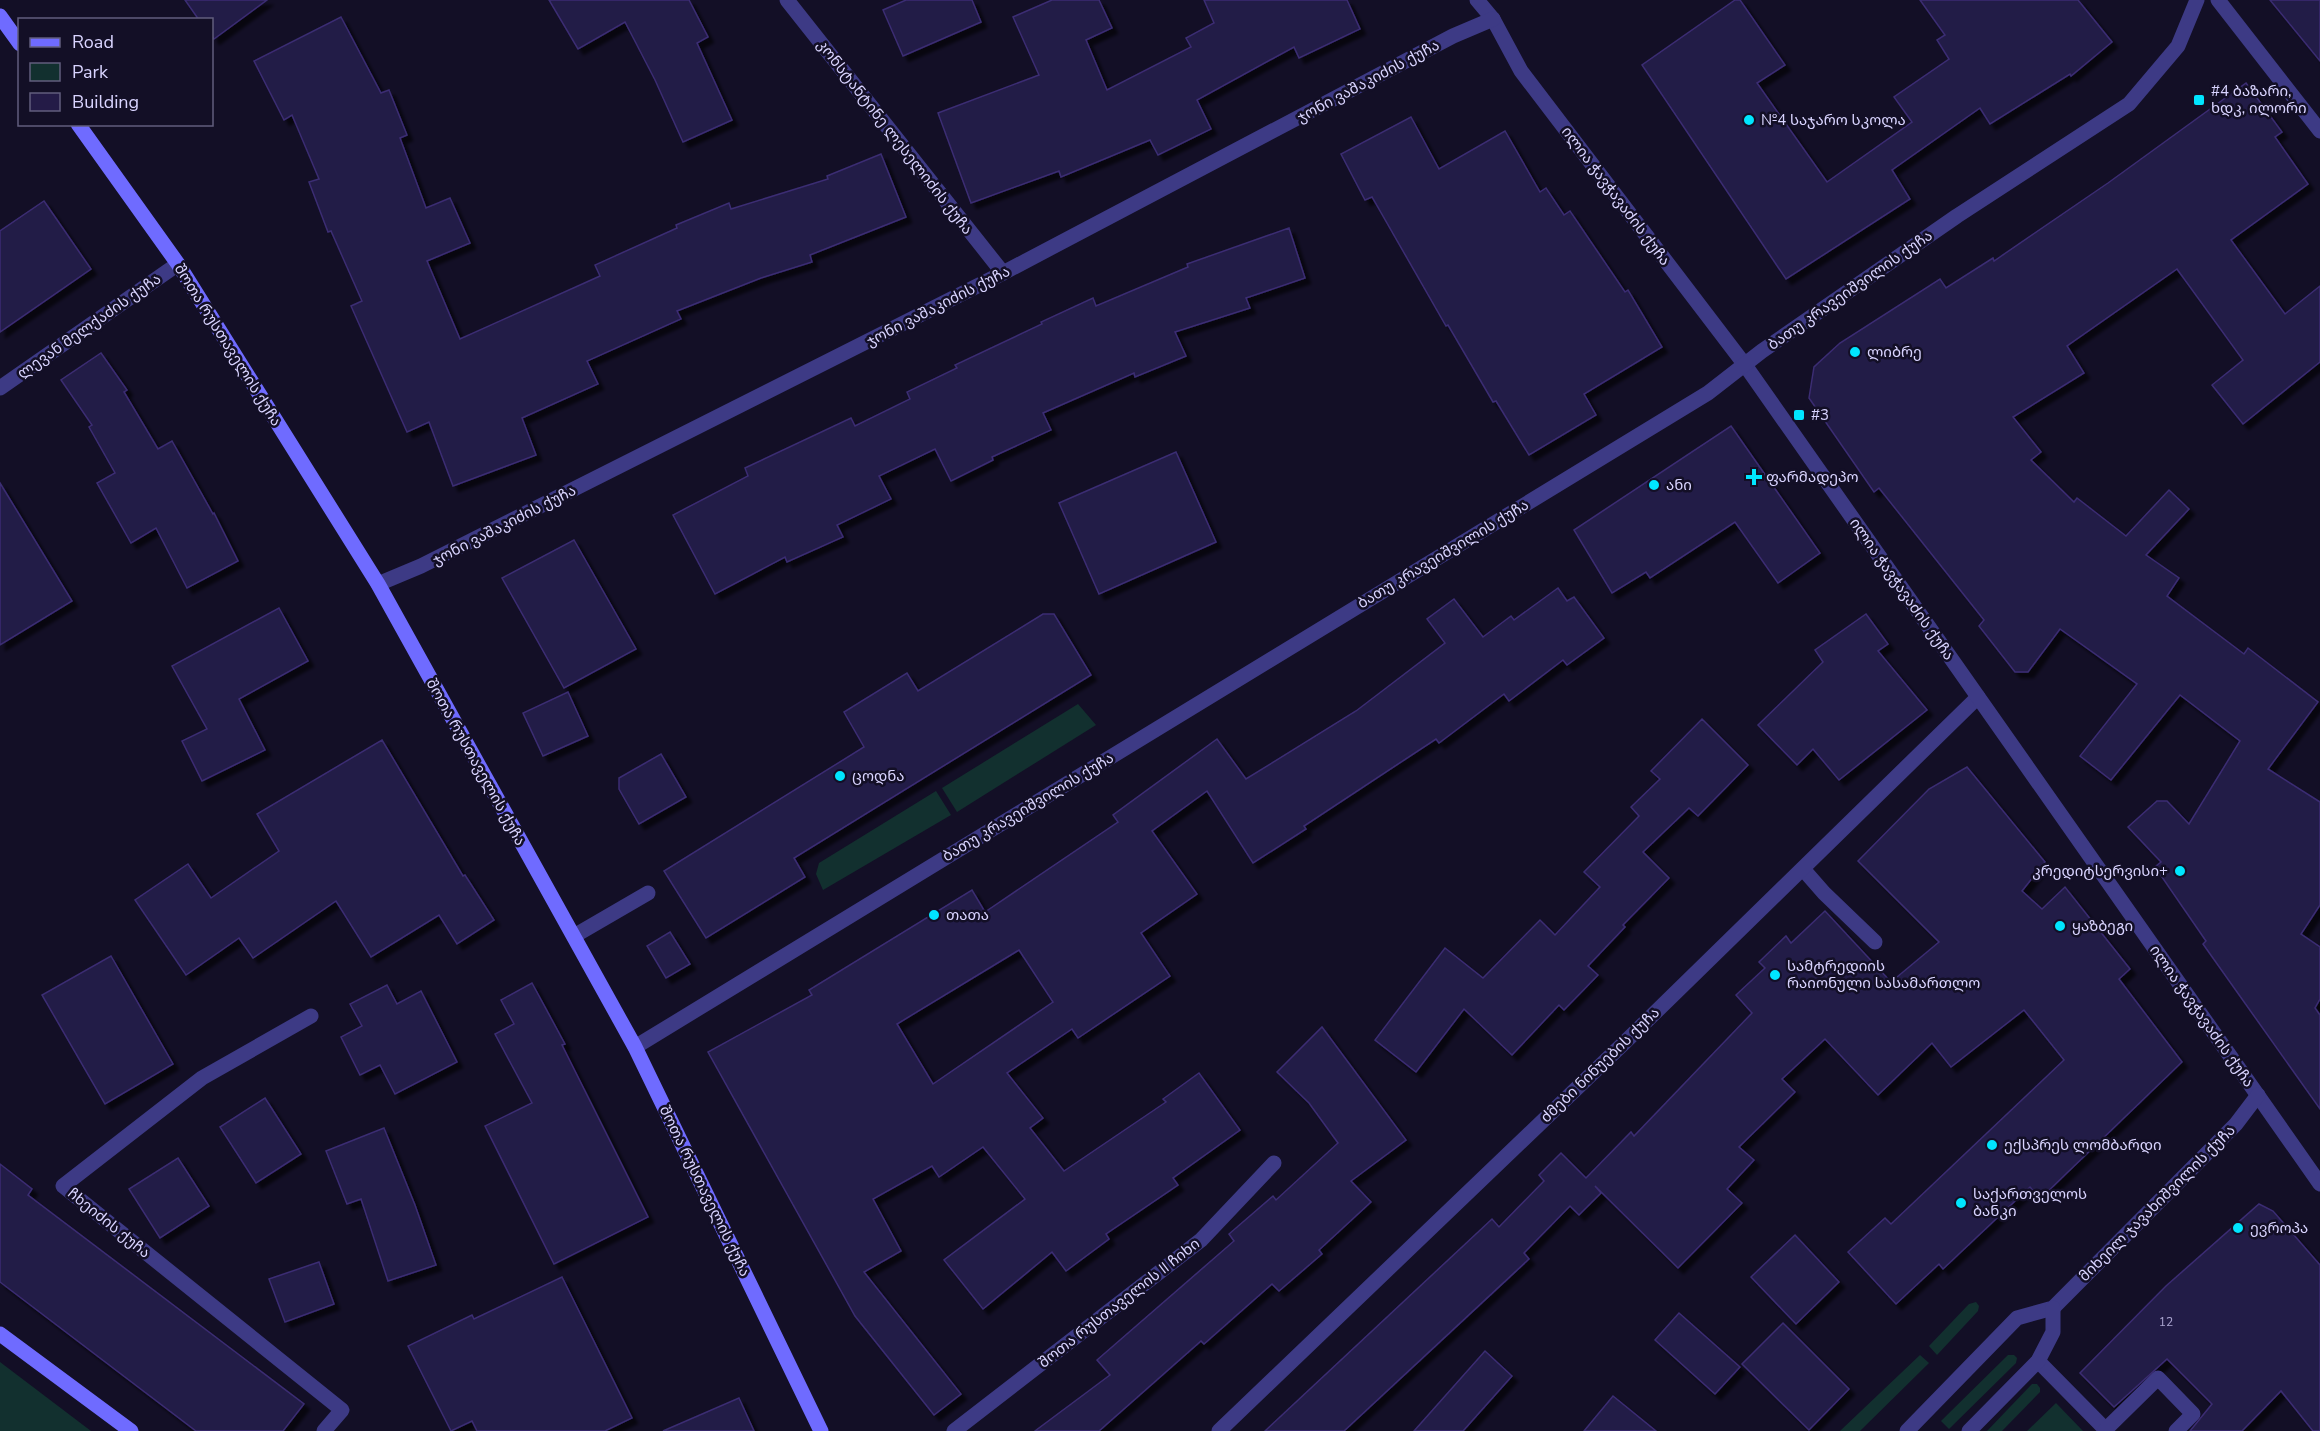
<svg xmlns="http://www.w3.org/2000/svg" width="2320" height="1431" font-family="'Nunito Sans','Noto Sans Georgian',sans-serif">
	<style>
		.green { fill: #12302f }
		.building { fill: #241b47; stroke: #3b2d73; stroke-width: 1.5; fill-rule: evenodd; filter: url(#shadow) }
		.lines { fill: none; stroke-linecap: round; stroke-linejoin: round }
		.service { stroke: #3d3a85; stroke-width: 15 }
		.minor { stroke: #3d3a85; stroke-width: 15 }
		.tertiary { stroke: #3d3a85; stroke-width: 15 }
		.secondary { stroke: #6f6bff; stroke-width: 15 }
		.poi-dot { fill: #00e5ff; stroke: #130f26; stroke-width: 2 }
		.labels { text-anchor: middle; dominant-baseline: central; stroke-width: 5; stroke-linejoin: round; paint-order: stroke }
		.number-label { font-size: 12px; fill: #aca6d1 }
		.street-label { font-size: 15px; fill: #d9d4ff; stroke: #130f26 }
		.poi-label { font-size: 15px; fill: #d9d4ff; stroke: #130f26; text-anchor: start }
	</style>
	<defs>
		<filter id="shadow"><feDropShadow dx="5.5" dy="5.5" stdDeviation="1.5" flood-color="#0009"/></filter>
	</defs>
	<rect width="100%" height="100%" fill="#130f26"/>
	<!-- green -->
	<g class="green">
		<path d="M1078,704L1096,725L957,812L942,788Z"/>
		<path d="M936,791L951,815L823,890L816,874L819,863Z"/>
		<path d="M1976,1302L1979,1306L1978,1311L1937,1355L1929,1346L1969,1304Z"/>
		<path d="M1920,1355L1929,1363L1860,1431H1840Z"/>
		<path d="M2008,1355H2014L2017,1358L2016,1363L1949,1429L1941,1421Z"/>
		<path d="M0,1362L91,1431H0Z"/>
		<path d="M2032,1384H2037L2040,1388V1392L2002,1431H1987Z"/>
		<path d="M2056,1403L2083,1431H2027Z"/>
	</g>
	<!-- building -->
	<g class="building">
		<path d="M185,0H267L214,39L212,36V20H199Z"/>
		<path d="M549,0H689L708,37L697,43L732,120L683,142L655,80L625,22L578,49Z"/>
		<path d="M906,0H972L981,22L903,56L883,10Z"/>
		<path d="M1052,0H1099L1112,28L1086,40L1107,90L1191,47L1186,38L1214,23L1204,0H1347L1360,29L1299,58L1294,47L1197,100L1211,129L1158,155L1150,140L1061,177L1059,171L971,203L938,113L1039,75L1013,17Z"/>
		<path d="M1735,0H1740L1785,65L1757,83L1827,182L1912,122L1894,97L1949,59L1937,40L1945,35L1920,0H2078L2112,42L2071,76L2070,74L1990,124L1980,108L1892,170L1910,199L1786,279L1642,65Z"/>
		<path d="M2270,0H2320V61Z"/>
		<path d="M341,17L381,93L389,90L407,135L400,138L426,208L450,198L470,243L427,261L460,339L600,276L595,265L677,228L676,225L729,203L731,209L828,179L827,176L881,154L906,217L810,255L812,262L761,278L677,311L681,319L587,361L598,384L522,418L536,455L453,486L429,422L407,432L351,306L362,301L331,231L328,232L309,182L319,179L292,115L284,120L254,61Z"/>
		<path d="M2246,83L2282,132L2275,137L2308,184L2231,240L2285,314L2320,286V362L2243,424L2212,385L2243,360L2177,269L2067,346L2084,373L2013,417L2041,452L2031,460L2074,502L2077,498L2126,536L2169,490L2189,509L2146,555L2179,578L2167,596L2244,654L2248,648L2318,702L2268,769L2320,802V905L2301,934L2320,947V999L2315,1008L2320,1015V1109L2203,944L2206,941L2155,867L2161,862L2128,827L2157,801H2167L2189,824L2240,741L2180,695L2111,780L2080,756L2137,684L2060,629L2028,672H2015L1979,626L1984,620L1879,488L1874,492L1809,398L1814,367L1840,343L1940,279L1946,288L1993,258L1994,261L2108,183Z"/>
		<path d="M1411,117L1439,169L1505,131L1540,192L1546,188L1564,215L1570,211L1625,292L1628,290L1662,347L1584,394L1596,415L1529,455L1496,401L1493,402L1448,325L1446,326L1372,197L1365,200L1341,154Z"/>
		<path d="M44,201L91,269L0,332V231Z"/>
		<path d="M1289,228L1305,278L1246,298L1250,308L1175,332L1186,356L1135,377L1134,373L1043,413L1051,430L992,457L993,460L951,481L935,449L879,476L891,499L837,525L843,537L787,562L785,557L715,594L673,515L748,476L745,468L851,418L855,426L910,399L907,392L957,368L955,365L1042,324L1041,322L1093,298L1096,306L1188,267L1187,264Z"/>
		<path d="M101,353L127,390L124,392L158,449L172,441L213,514L214,513L238,561L187,588L156,528L131,543L97,483L115,473L89,427L92,425L61,380Z"/>
		<path d="M1731,426L1820,553L1778,583L1735,522L1650,578L1646,572L1612,593L1574,530Z"/>
		<path d="M1176,452L1216,542L1099,594L1059,503Z"/>
		<path d="M0,483L72,601L0,645Z"/>
		<path d="M574,540L636,649L564,688L502,578Z"/>
		<path d="M1558,588L1567,601L1574,597L1604,638L1567,665L1563,660L1509,701L1504,694L1439,743L1436,739L1304,826L1306,829L1253,863L1207,791L1152,831L1197,894L1141,933L1170,976L1078,1038L1072,1029L1007,1073L1043,1118L1030,1128L1064,1171L1166,1102L1163,1099L1199,1073L1240,1130L1173,1178L1178,1185L1106,1234L1109,1239L1066,1271L1052,1252L983,1309L944,1260L1025,1199L983,1147L939,1177L932,1166L873,1199L901,1251L864,1272L961,1394L934,1415L855,1316L708,1052L812,995L809,990L972,890L985,912L1118,822L1113,815L1217,739L1246,779L1356,711L1445,643L1427,619L1454,599L1483,637L1511,616L1514,620ZM1019,950L1053,1002L933,1084L897,1024Z"/>
		<path d="M279,608L308,661L239,699L265,750L202,781L182,741L207,729L172,666Z"/>
		<path d="M1043,614H1054L1091,675L794,858L805,877L706,938L664,871L864,747L844,712L907,673L918,691Z"/>
		<path d="M1866,614L1888,644L1878,651L1927,710L1839,780L1813,749L1797,765L1758,725L1823,662L1815,650Z"/>
		<path d="M568,692L588,736L543,756L523,713Z"/>
		<path d="M1702,719L1748,765L1698,816L1689,808L1643,852L1669,878L1623,925L1625,927L1588,966L1598,975L1564,1010L1559,1005L1512,1055L1464,1009L1416,1072L1375,1040L1445,948L1483,978L1540,920L1555,935L1600,887L1584,872L1639,816L1631,807L1660,779L1651,771Z"/>
		<path d="M382,740L463,876L465,875L494,920L457,944L439,915L371,957L336,901L253,958L239,938L186,975L135,900L188,864L211,898L279,851L257,814Z"/>
		<path d="M661,754L686,797L639,824L619,789V778Z"/>
		<path d="M1967,767L2045,862L2022,891L2042,909L2065,887L2130,969L2119,979L2182,1062L2040,1199L2030,1187L1943,1269L1939,1264L1896,1304L1848,1252L1885,1218L1891,1224L2064,1060L2024,1010L1951,1067L1932,1043L1878,1095L1825,1039L1782,1079L1795,1092L1739,1147L1754,1160L1727,1189L1742,1203L1678,1268L1595,1186L1601,1193L1579,1215L1570,1206L1524,1253L1529,1259L1344,1431H1265L1492,1219L1499,1227L1544,1181L1539,1175L1561,1153L1586,1178L1631,1132L1634,1136L1752,1013L1736,995L1765,968L1759,962L1786,936L1791,943L1825,911L1891,982L1939,942L1858,861L1929,789Z"/>
		<path d="M670,932L690,964L666,978L647,946Z"/>
		<path d="M111,956L173,1064L105,1104L42,995Z"/>
		<path d="M532,983L565,1044L562,1045L648,1217L554,1264L485,1126L532,1103L495,1034L514,1024L501,1000Z"/>
		<path d="M387,985L397,1004L421,991L457,1062L395,1094L380,1065L360,1075L341,1037L362,1026L350,1004Z"/>
		<path d="M1322,1027L1406,1140L1351,1181L1371,1202L1319,1250L1322,1254L1279,1291L1272,1284L1204,1344L1201,1341L1099,1431H1035L1110,1375L1097,1360L1234,1241L1229,1234L1273,1196L1276,1200L1338,1143L1309,1103L1277,1072Z"/>
		<path d="M265,1098L301,1154L256,1183L220,1127Z"/>
		<path d="M384,1128L415,1205L436,1265L388,1281L361,1199L347,1204L326,1151Z"/>
		<path d="M178,1158L209,1206L160,1238L129,1189Z"/>
		<path d="M0,1164L32,1189L28,1195L304,1404L283,1431H196L0,1282Z"/>
		<path d="M2259,1204L2273,1211L2320,1265V1431H2313L2281,1391L2242,1431H2190L2212,1404L2167,1359L2114,1407L2080,1373L2166,1286Z"/>
		<path d="M1795,1235L1839,1282L1796,1324L1751,1277Z"/>
		<path d="M319,1262L334,1304L285,1322L269,1279Z"/>
		<path d="M562,1277L632,1418L605,1431H477L472,1421L451,1431L408,1346L472,1315L474,1319Z"/>
		<path d="M1679,1313L1740,1367L1715,1394L1655,1340Z"/>
		<path d="M1783,1323L1849,1389L1809,1430L1742,1364Z"/>
		<path d="M1485,1351L1512,1376L1463,1431H1414Z"/>
		<path d="M1613,1396L1656,1431H1584Z"/>
		<path d="M739,1398L754,1431H663Z"/>
	</g>
	<g class="lines">
		<!-- service -->
		<g class="service">
			<path d="M1803,869L1824,893L1875,942"/>
			<path d="M574,936L648,893"/>
			<path d="M2038,1361L2107,1431"/>
			<path d="M2105,1430L2158,1378L2193,1414L2176,1431"/>
		</g>
		<!-- minor -->
		<g class="minor">
			<path d="M787,0L1003,273"/>
			<path d="M1477,0L1493,19L1521,71L1745,365"/>
			<path d="M2218,0L2320,131"/>
			<path d="M0,388L178,264"/>
			<path d="M378,584L421,566L1003,273L1453,36L1493,19"/>
			<path d="M311,1016L202,1078L63,1186L342,1410L324,1431"/>
			<path d="M954,1431L1201,1240L1274,1163"/>
			<path d="M1219,1431L1624,1043L1978,697"/>
		</g>
		<!-- tertiary -->
		<g class="tertiary">
			<path d="M1745,365L2320,1184"/>
			<path d="M635,1047L1708,393L1762,351L1957,216L2129,104L2178,46L2197,0"/>
			<path d="M1907,1431L2017,1318L2053,1308L2236,1124L2258,1095"/>
			<path d="M1969,1431L2038,1361L2053,1332V1308"/>
		</g>
		<!-- secondary -->
		<g class="secondary">
			<path d="M0,16L20,44"/>
			<path d="M78,124L178,264L378,584L635,1047L821,1431"/>
			<path d="M0,1334L131,1431"/>
		</g>
	</g>
	<!-- markers -->
	<g class="poi-dot">
		<rect x="2193" y="94" width="12" height="12" rx="3"/>
		<circle cx="1749" cy="120" r="6"/>
		<circle cx="1855" cy="352" r="6"/>
		<rect x="1793" y="409" width="12" height="12" rx="3"/>
		<path d="M1751 468h6v6h6v6h-6v6h-6v-6h-6v-6h6z"/>
		<circle cx="1654" cy="485" r="6"/>
		<circle cx="840" cy="776" r="6"/>
		<circle cx="2180" cy="871" r="6"/>
		<circle cx="934" cy="915" r="6"/>
		<circle cx="2060" cy="926" r="6"/>
		<circle cx="1775" cy="975" r="6"/>
		<circle cx="1992" cy="1145" r="6"/>
		<circle cx="1961" cy="1203" r="6"/>
		<circle cx="2238" cy="1228" r="6"/>
	</g>
	<g class="labels">
		<!-- number labels -->
		<g class="number-label">
			<text x="2166" y="1322">12</text>
		</g>
		<!-- street labels -->
		<g class="street-label">
			<text transform="translate(1368 81) rotate(-28)">ჯონი ვაშაკიძის ქუჩა</text>
			<text transform="translate(895 137) rotate(52)">კონსტანტინე ლესელიძის ქუჩა</text>
			<text transform="translate(1616 196) rotate(53)">ილია ჭავჭავაძის ქუჩა</text>
			<text transform="translate(1850 290) rotate(-35)">ბათუ კრავეიშვილის ქუჩა</text>
			<text transform="translate(938 306) rotate(-27)">ჯონი ვაშაკიძის ქუჩა</text>
			<text transform="translate(89 326) rotate(-35)">ლევან მელქაძის ქუჩა</text>
			<text transform="translate(228 345) rotate(58)">შოთა რუსთაველის ქუჩა</text>
			<text transform="translate(504 525) rotate(-27)">ჯონი ვაშაკიძის ქუჩა</text>
			<text transform="translate(1443 554) rotate(-31)">ბათუ კრავეიშვილის ქუჩა</text>
			<text transform="translate(1902 589) rotate(55)">ილია ჭავჭავაძის ქუჩა</text>
			<text transform="translate(476 762) rotate(61)">შოთა რუსთაველის ქუჩა</text>
			<text transform="translate(1028 807) rotate(-31)">ბათუ კრავეიშვილის ქუჩა</text>
			<text transform="translate(2202 1016) rotate(55)">ილია ჭავჭავაძის ქუჩა</text>
			<text transform="translate(1600 1065) rotate(-44)">ძმები ნინუების ქუჩა</text>
			<text transform="translate(705 1191) rotate(64)">შოთა რუსთაველის ქუჩა</text>
			<text transform="translate(2157 1203) rotate(-45)">მიხეილ ჯავახიშვილის ქუჩა</text>
			<text transform="translate(109 1223) rotate(39)">ჩხეიძის ქუჩა</text>
			<text transform="translate(1119 1303) rotate(-38)">შოთა რუსთაველის II ჩიხი</text>
		</g>
		<!-- poi labels -->
		<g class="poi-label">
			<text x="2211" y="91">#4 ბაზარი,<tspan x="2211" dy="17">ხდკ, ილორი</tspan></text>
			<text x="1761" y="120">№4 საჯარო სკოლა</text>
			<text x="1867" y="352">ლიბრე</text>
			<text x="1811" y="415">#3</text>
			<text x="1766" y="477">ფარმადეპო</text>
			<text x="1666" y="485">ანი</text>
			<text x="852" y="776">ცოდნა</text>
			<text x="2168" y="871" text-anchor="end">კრედიტსერვისი+</text>
			<text x="946" y="915">თათა</text>
			<text x="2072" y="926">ყაზბეგი</text>
			<text x="1787" y="966">სამტრედიის<tspan x="1787" dy="17">რაიონული სასამართლო</tspan></text>
			<text x="2004" y="1145">ექსპრეს ლომბარდი</text>
			<text x="1973" y="1194">საქართველოს<tspan x="1973" dy="17">ბანკი</tspan></text>
			<text x="2250" y="1228">ევროპა</text>
		</g>
	</g>
	<!-- legend -->
	<rect x="18" y="18" width="195" height="108" fill="#130f26" stroke="#625e7d" stroke-width="1.5"/>
	<rect x="30" y="38" width="30" height="9" fill="#6f6bff" stroke="#625e7d" stroke-width="1.5"/>
	<text x="72" y="48" font-size="18" fill="#d9d4ff">Road</text>
	<rect x="30" y="63" width="30" height="18" fill="#12302f" stroke="#625e7d" stroke-width="1.5"/>
	<text x="72" y="78" font-size="18" fill="#d9d4ff">Park</text>
	<rect x="30" y="93" width="30" height="18" fill="#241b47" stroke="#625e7d" stroke-width="1.5"/>
	<text x="72" y="108" font-size="18" fill="#d9d4ff">Building</text>
</svg>
